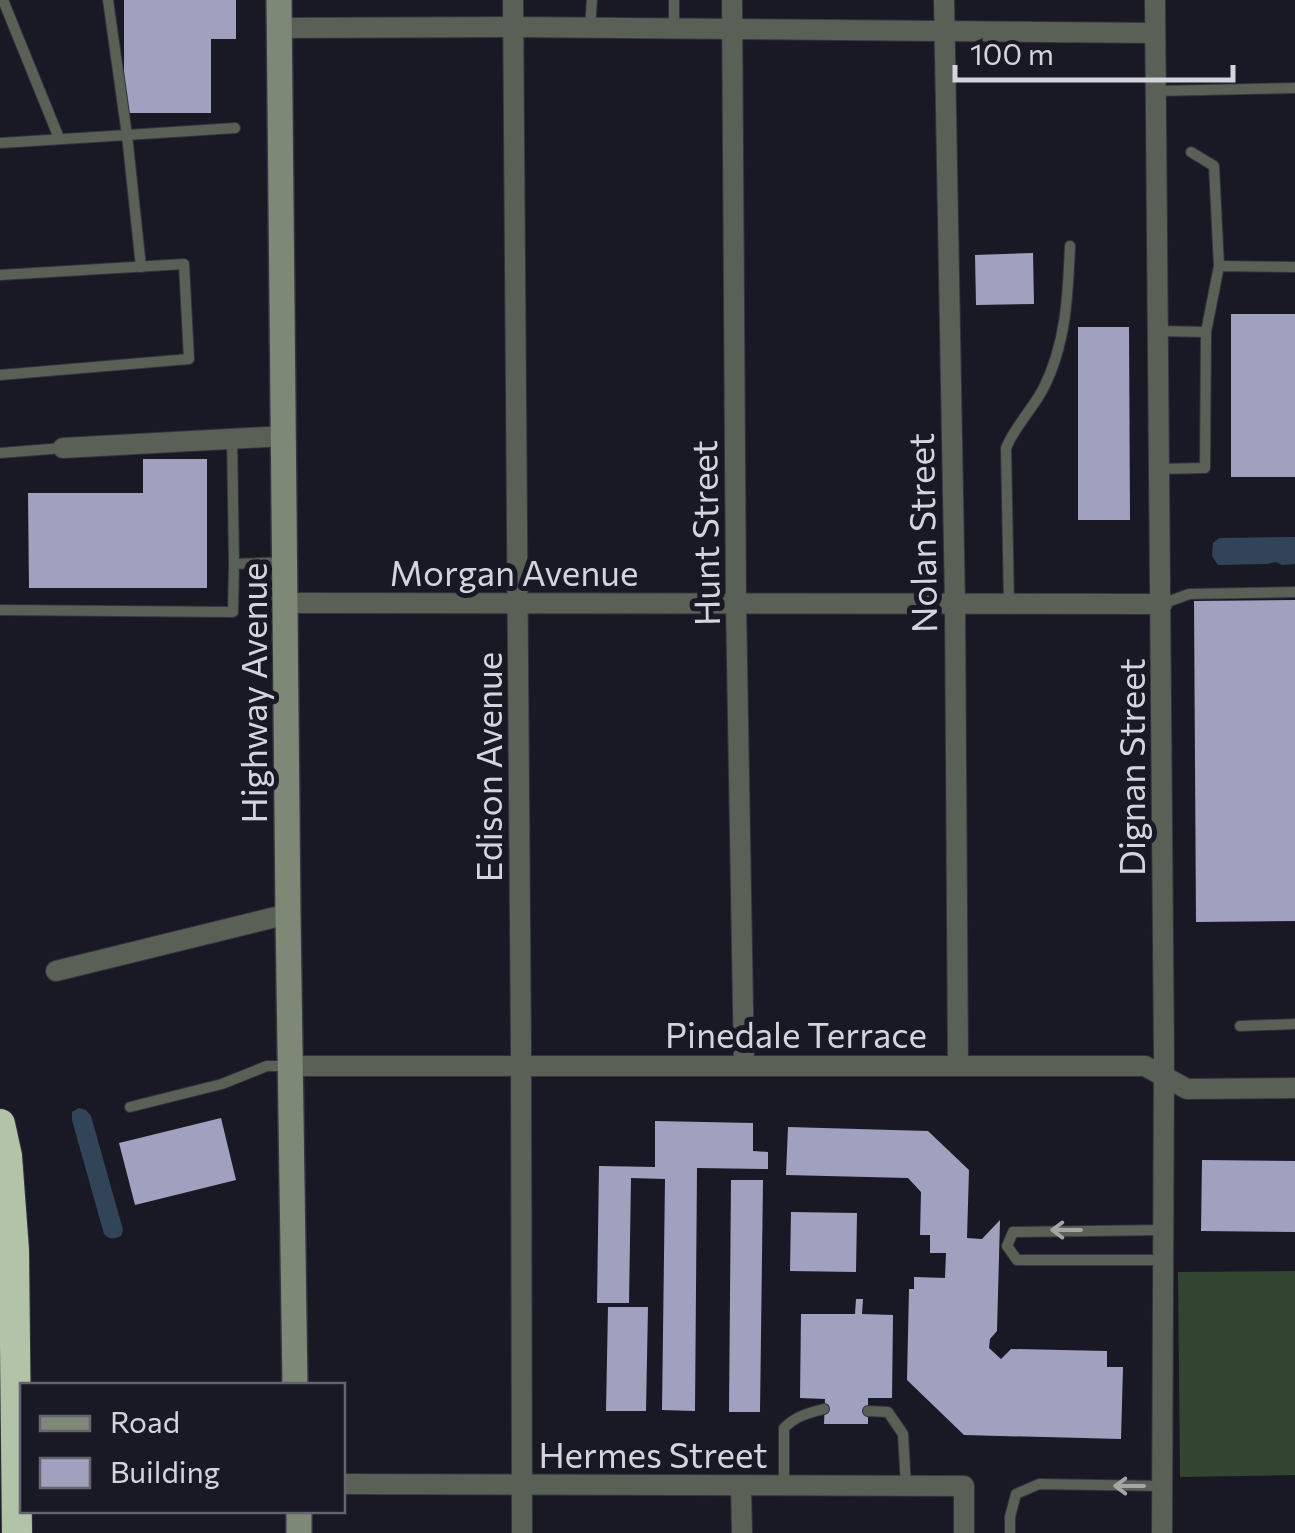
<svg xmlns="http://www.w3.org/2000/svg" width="1295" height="1533" font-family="Commissioner,sans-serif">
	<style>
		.forest { fill: #324531 }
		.water { fill: #324458 }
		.building { fill: #a0a1be }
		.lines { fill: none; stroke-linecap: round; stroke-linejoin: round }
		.lane-casing { stroke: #33333f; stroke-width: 12 }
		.street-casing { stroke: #33333f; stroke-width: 22 }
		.secondary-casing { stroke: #33333f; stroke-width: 28 }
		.highway-casing { stroke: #33333f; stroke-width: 32 }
		.lane { stroke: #596055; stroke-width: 10 }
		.street { stroke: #596055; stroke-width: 20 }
		.secondary { stroke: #7d8877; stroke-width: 25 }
		.highway { stroke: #b2c3a8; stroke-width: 30 }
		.oneway { stroke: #a3a6a7 }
		.labels { text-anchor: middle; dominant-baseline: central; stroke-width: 10; stroke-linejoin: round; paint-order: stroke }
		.street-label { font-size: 35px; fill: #d4d4dd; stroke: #191925 }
	</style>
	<rect width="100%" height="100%" fill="#191925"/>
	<!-- forest -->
	<path class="forest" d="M1295,1271V1475L1180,1477L1178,1272Z"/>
	<!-- water -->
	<g class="water">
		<path d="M1295,537V564L1282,565L1276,562L1267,564L1218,565L1212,556L1213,543L1219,538Z"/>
		<path d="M79,1108L86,1110L91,1116L123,1230L121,1236C113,1239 110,1240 104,1234L72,1120V1112Z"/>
	</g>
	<!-- building -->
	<g class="building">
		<path d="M124,0H236V39H211V113H124Z"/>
		<path d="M1033,253L1034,304L976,305L975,255Z"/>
		<rect x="1231" y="314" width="64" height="163"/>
		<path d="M1078,327H1129L1130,520H1078Z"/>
		<path d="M143,459H207V588H29L28,493H143Z"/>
		<path d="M1295,600V921L1196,922L1194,601Z"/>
		<path d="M221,1118L236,1180L135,1205L119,1143Z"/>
		<path d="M655,1121L753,1123V1151L768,1152V1169L697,1168L695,1411L662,1410L665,1179L631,1178L629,1303H597L599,1166L655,1167Z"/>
		<path d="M788,1127L928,1131L969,1170L967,1238L982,1239L1000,1220L997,1331L990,1339L989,1348L1001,1359L1011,1349L1107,1351V1367H1123L1121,1439L964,1435L907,1380L909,1289H914V1277L945,1278L946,1253H930V1235H920L921,1192L908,1178L786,1175Z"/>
		<path d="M1202,1160L1295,1161V1232L1201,1231Z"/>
		<path d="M731,1180H763L760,1412H729Z"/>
		<path d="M791,1212L857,1213L856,1272L790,1271Z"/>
		<path d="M856,1299H863L862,1314L893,1315L892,1398H868V1424H824L825,1399L800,1398L801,1314H855Z"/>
		<path d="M608,1307H648L646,1411H606Z"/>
	</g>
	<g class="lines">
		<!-- lane casing -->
		<g class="lane-casing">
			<g id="lane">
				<path d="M3,0L59,138"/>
				<path d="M590,27L592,0"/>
				<path d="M674,28V0"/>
				<path d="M1156,91L1295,88"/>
				<path d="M0,143L127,135L108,0"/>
				<path d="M1191,152L1214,166L1219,266"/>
				<path d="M141,267L127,135L235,128"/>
				<path d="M0,275L184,264L189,359L0,375"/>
				<path d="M1159,331L1206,332L1205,468L1160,469"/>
				<path d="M1206,332L1219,266L1295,267"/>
				<path d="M232,438L234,564"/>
				<path d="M0,453L63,448"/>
				<path d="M1009,603L1006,448C1015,426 1032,410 1043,389C1066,345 1068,295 1070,246"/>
				<path d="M1162,604L1189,594L1295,592"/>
				<path d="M0,610L233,612L234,564L285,562"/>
				<path d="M1240,1026L1295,1024"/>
				<path d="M130,1107L222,1084L267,1066H290"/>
				<path d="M1163,1230L1013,1232L1007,1246L1017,1260H1164"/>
				<path d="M868,1411L888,1412L903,1434L906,1486"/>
				<path d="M784,1486V1428C796,1416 808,1413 824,1409"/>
				<path d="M1010,1533V1517L1016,1494L1039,1484L1162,1486"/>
			</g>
		</g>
		<!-- street casing -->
		<g class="street-casing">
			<g id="street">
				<path d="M513,0L521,1052L522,1533"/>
				<path d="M732,0L736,603L744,1065"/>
				<path d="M944,0L955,604L958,1065"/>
				<path d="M1155,0L1164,1057L1162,1533"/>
				<path d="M280,28L513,27L1155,33"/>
				<path d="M63,448L285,436"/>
				<path d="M286,603L1162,604"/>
				<path d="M56,971L288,914"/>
				<path d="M291,1066H1145L1187,1089L1295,1088"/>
				<path d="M342,1484L964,1486V1533"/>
				<path d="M741,1486L742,1533"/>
			</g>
		</g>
		<!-- secondary casing -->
		<g class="secondary-casing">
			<g id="secondary">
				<path d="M279,0L288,914L295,1386"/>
				<path d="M299,1533V1510"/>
			</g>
		</g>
		<!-- highway casing -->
		<g class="highway-casing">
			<path id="highway" d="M0,1124L7,1156L14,1250L17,1533"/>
		</g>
		<!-- lane -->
		<use href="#lane" class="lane"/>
		<!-- street -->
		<use href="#street" class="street"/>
		<!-- secondary -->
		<use href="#secondary" class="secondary"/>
		<!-- highway -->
		<use href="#highway" class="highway"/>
	</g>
	<!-- one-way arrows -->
	<defs><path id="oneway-shaft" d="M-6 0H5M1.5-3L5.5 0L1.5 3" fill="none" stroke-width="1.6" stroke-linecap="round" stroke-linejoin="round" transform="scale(2.5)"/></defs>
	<g class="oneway">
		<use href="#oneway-shaft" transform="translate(1066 1230) rotate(180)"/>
		<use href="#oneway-shaft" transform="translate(1129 1486) rotate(-180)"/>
	</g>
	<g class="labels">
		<!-- street labels -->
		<g class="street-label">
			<text transform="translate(704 533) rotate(-91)">Hunt Street</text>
			<text transform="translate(921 533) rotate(-91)">Nolan Street</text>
			<text x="514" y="571">Morgan Avenue</text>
			<text transform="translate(252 693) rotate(-90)">Highway Avenue</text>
			<text transform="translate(487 767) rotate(-90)">Edison Avenue</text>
			<text transform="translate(1130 767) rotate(-90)">Dignan Street</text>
			<text x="796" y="1033">Pinedale Terrace</text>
			<text x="653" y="1453">Hermes Street</text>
		</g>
	</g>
	<!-- legend -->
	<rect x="20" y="1383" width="325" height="130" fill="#191925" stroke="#64646f" stroke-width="2.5"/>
	<rect x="40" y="1416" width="50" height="15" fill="#7d8877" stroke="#64646f" stroke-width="2.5"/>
	<text x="110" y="1433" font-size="30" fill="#d4d4dd">Road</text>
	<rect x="40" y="1458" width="50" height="30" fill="#a0a1be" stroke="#64646f" stroke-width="2.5"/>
	<text x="110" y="1483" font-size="30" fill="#d4d4dd">Building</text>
	<!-- scale -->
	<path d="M955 65v15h278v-15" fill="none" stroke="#d4d4dd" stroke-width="5"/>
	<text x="970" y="65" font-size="30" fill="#d4d4dd" stroke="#191925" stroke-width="8" paint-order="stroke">100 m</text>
</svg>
